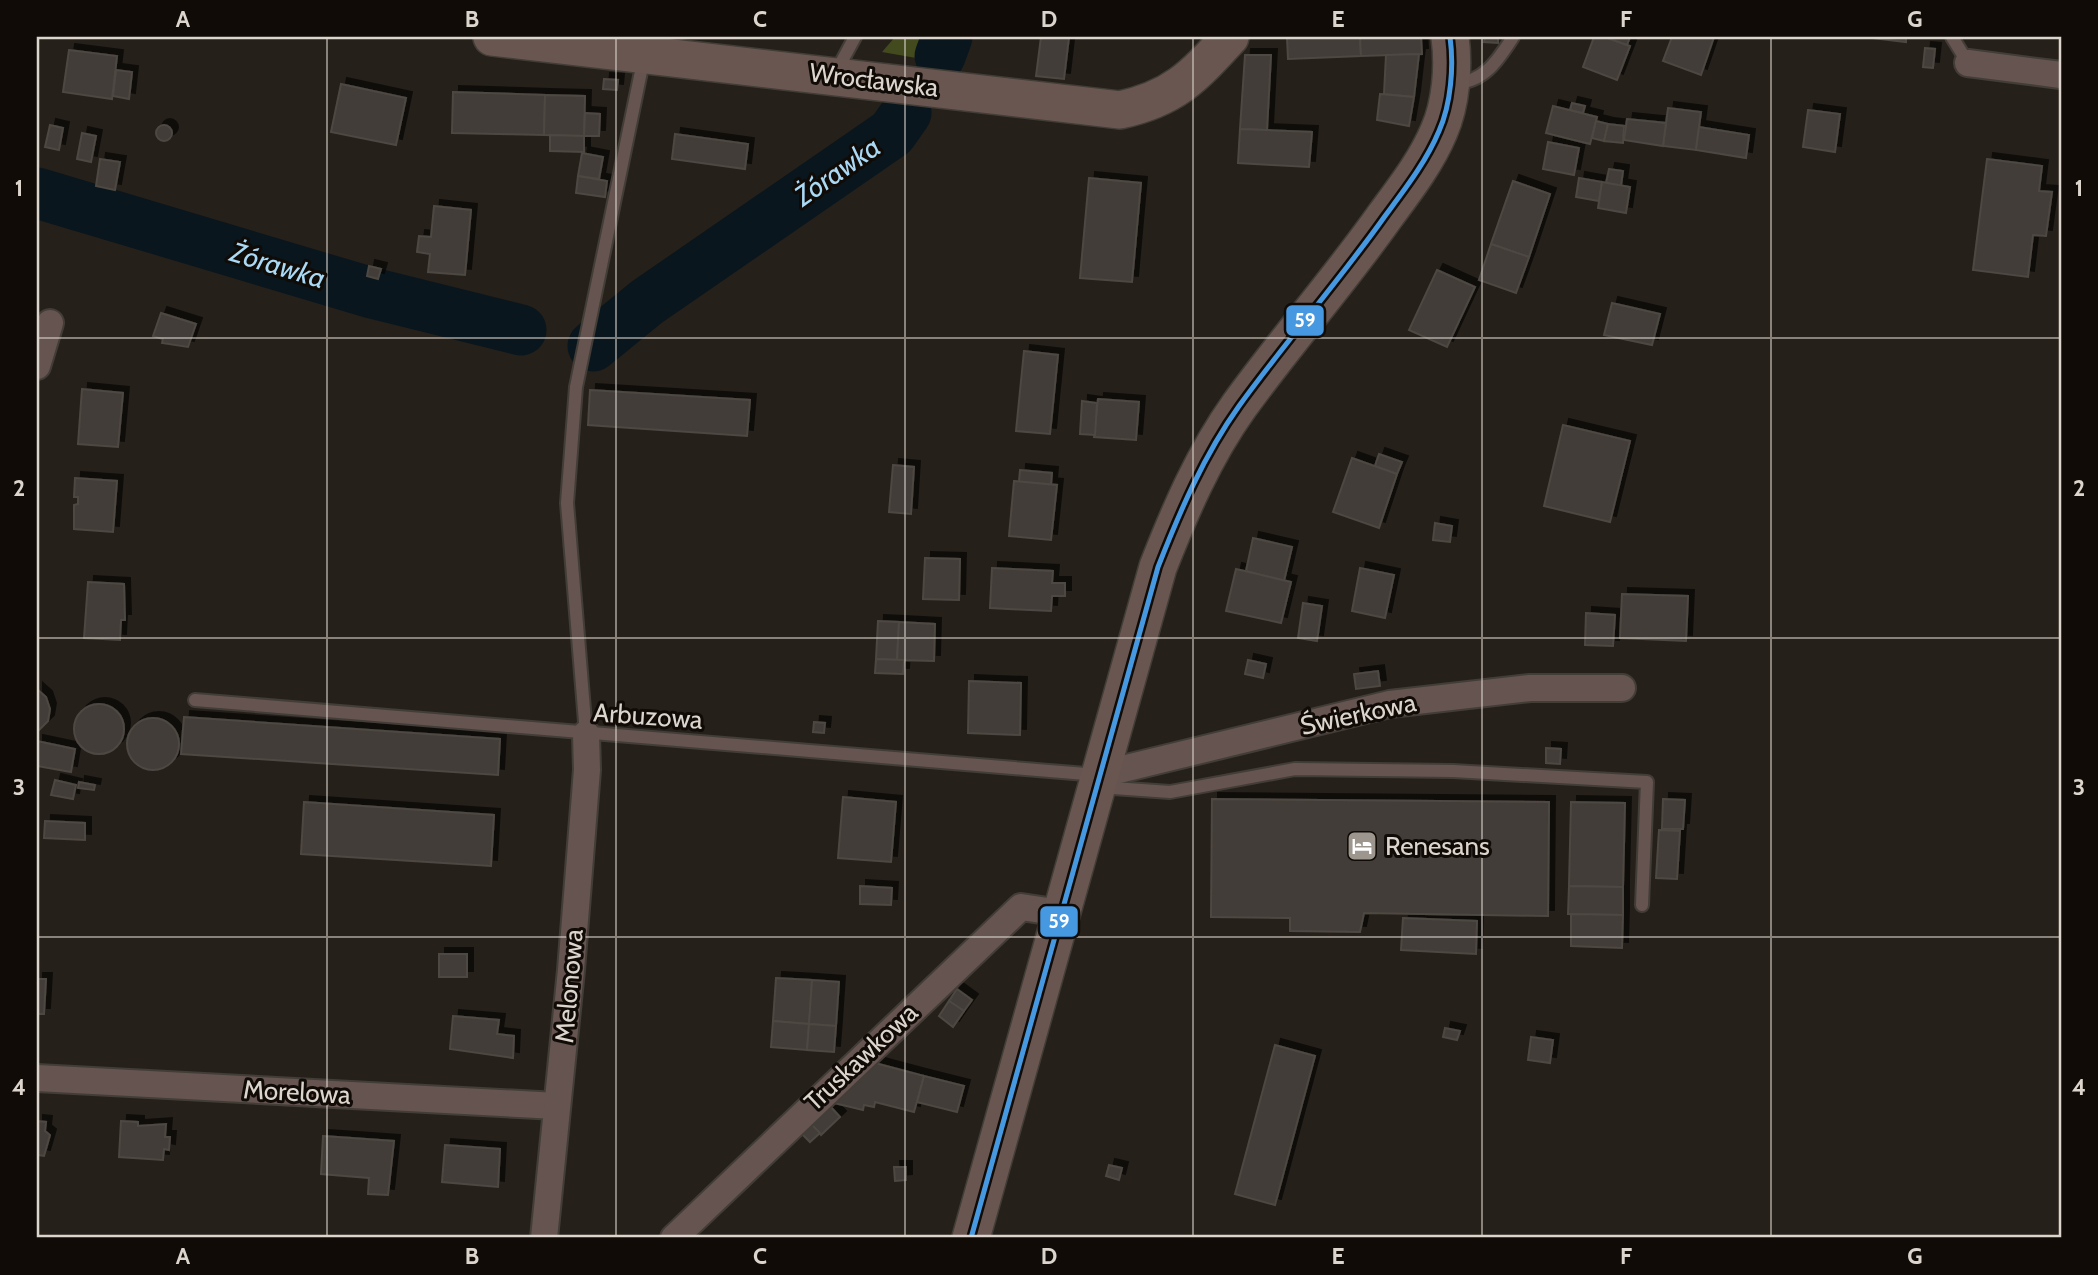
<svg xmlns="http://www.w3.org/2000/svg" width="2098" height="1275" font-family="Cabin,sans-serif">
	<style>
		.forest { fill: #434a1d }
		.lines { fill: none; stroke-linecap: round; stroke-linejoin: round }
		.river { stroke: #0a161d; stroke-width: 51 }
		.building { fill: #423d38; stroke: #4d4842; stroke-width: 2; filter: url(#shadow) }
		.lane-casing { stroke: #423d37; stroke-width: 16 }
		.street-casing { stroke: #423d37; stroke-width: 30 }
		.secondary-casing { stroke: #423d37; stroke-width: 40 }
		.lane { stroke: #665451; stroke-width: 12 }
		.street { stroke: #665451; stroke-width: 26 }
		.secondary { stroke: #695651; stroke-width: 37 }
		.bus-1-casing { stroke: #100b06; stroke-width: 10 }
		.bus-1 { stroke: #4699e1; stroke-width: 5 }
		.grid { fill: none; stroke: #dcd5cd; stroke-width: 2; stroke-opacity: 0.55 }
		.labels { text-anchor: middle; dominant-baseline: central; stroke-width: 6; stroke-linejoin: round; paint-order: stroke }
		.street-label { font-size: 26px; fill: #dcd5cd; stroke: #100b06 }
		.poi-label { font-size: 26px; fill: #dcd5cd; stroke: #100b06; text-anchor: start }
		.water-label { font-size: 28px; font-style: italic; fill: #aad9f5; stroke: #100b06 }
		.line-badge { stroke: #100b06; stroke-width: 2.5 }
		.badge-label { font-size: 19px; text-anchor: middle; font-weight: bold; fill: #fff }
		.neatline { fill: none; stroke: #dcd5cd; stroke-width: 2.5 }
		.grid-label { font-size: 23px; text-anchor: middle; font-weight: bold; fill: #dcd5cd }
	</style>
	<defs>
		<filter id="shadow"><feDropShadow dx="6" dy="-6" stdDeviation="0" flood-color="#0009"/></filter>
	</defs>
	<rect width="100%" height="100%" fill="#26201a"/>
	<!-- forest -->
	<path class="forest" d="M895,37H931L916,58L882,52Z"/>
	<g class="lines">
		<!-- river -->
		<g class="river">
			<path d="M940,56L947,37"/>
			<path d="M37,193L372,293L521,330"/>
			<path d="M593,346L647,302L892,133L906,113"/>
		</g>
	</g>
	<!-- building -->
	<g class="building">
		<path d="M1041,37H1069L1064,79L1036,76Z"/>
		<path d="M1287,37H1360L1361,56L1288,59Z"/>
		<path d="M1360,37H1421L1422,54L1361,56Z"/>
		<path d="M1485,37H1498V43L1484,42Z"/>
		<path d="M1594,37H1605L1630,46L1617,80L1583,67Z"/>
		<path d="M1605,37H1630L1627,45Z"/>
		<path d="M1672,37H1714L1701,75L1663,61Z"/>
		<path d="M1864,37H1906V42Z"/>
		<path d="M1925,48L1935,49L1933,68L1923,67Z"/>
		<path d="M69,50L117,56L112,99L63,92Z"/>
		<path d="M1419,54L1414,97L1384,94L1386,55Z"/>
		<path d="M1245,55H1271L1267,130L1240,129Z"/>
		<path d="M116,70L132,72L129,99L113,96Z"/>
		<path d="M604,79L618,80L617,90L603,89Z"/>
		<path d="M341,84L406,98L396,145L331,132Z"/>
		<path d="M453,92L545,95L544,135L452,133Z"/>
		<path d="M1380,94L1414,97L1409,126L1377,120Z"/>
		<path d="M545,95L585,96L584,136L544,135Z"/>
		<path d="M1572,103L1585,106L1583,113L1570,110Z"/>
		<path d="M1553,106L1597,117L1590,144L1546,133Z"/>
		<path d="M1668,108L1701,112L1696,150L1663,146Z"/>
		<path d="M1808,110L1840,114L1835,152L1803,147Z"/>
		<path d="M585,113L600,114L599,136H584Z"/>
		<path d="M1627,119L1666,123L1663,146L1624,140Z"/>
		<path d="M1596,121L1608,124L1604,141L1592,138Z"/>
		<path d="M1608,124L1624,126L1623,143L1604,141Z"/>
		<circle cx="164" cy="133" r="8"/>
		<path d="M50,125L63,128L59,150L45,147Z"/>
		<path d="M1699,127L1749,135L1746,158L1696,150Z"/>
		<path d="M1240,129L1312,132L1309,167L1238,163Z"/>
		<path d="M82,133L96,136L91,162L77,159Z"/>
		<path d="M675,134L748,144L745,169L672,159Z"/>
		<path d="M550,135L584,136V152L550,151Z"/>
		<path d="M1548,142L1579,148L1574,175L1543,169Z"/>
		<path d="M582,153L603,157L599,179L578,176Z"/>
		<path d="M100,159L120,162L115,190L96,186Z"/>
		<path d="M1987,159L2042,166L2039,191L2052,192L2046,236L2033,235L2028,277L1973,270Z"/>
		<path d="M1609,169L1623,171L1621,186L1606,183Z"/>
		<path d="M578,176L607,181L605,197L576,193Z"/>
		<path d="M1089,178L1141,183L1132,282L1080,278Z"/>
		<path d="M1579,178L1602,182L1599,201L1576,197Z"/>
		<path d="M1513,181L1550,194L1529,257L1491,244Z"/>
		<path d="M1602,182L1630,187L1626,213L1598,208Z"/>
		<path d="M434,206L471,210L465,275L428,272L430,254L417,252L419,236L431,237Z"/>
		<path d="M1491,244L1529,257L1516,293L1479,280Z"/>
		<path d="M369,266L381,269L378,279L367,276Z"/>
		<path d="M1437,270L1475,287L1447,347L1409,330Z"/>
		<path d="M1612,303L1660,314L1652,345L1604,335Z"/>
		<path d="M161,313L196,324L188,347L162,343L163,339L153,336Z"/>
		<path d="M1024,351L1058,355L1050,434L1016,431Z"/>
		<path d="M82,389L123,393L118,447L78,444Z"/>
		<path d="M590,390L750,400L747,436L588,425Z"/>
		<path d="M1098,399L1139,402L1136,440L1094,437Z"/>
		<path d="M1082,401L1097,403L1095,435L1080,434Z"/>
		<path d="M1563,425L1630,441L1610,522L1544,506Z"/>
		<path d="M1379,454L1402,462L1397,474L1375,466Z"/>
		<path d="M1352,458L1397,474L1379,528L1333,512Z"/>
		<path d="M893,465L914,467L911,514L889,512Z"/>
		<path d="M1020,470L1052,473L1051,485L1019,482Z"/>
		<path d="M75,478L117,481L113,532L74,529V505L78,504V497H74Z"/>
		<path d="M1014,481L1057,485L1051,540L1009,536Z"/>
		<path d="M1435,523L1452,526L1450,542L1433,540Z"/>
		<path d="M1253,538L1292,547L1284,581L1246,571Z"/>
		<path d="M925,558L960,559L959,600L923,599Z"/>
		<path d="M992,568L1053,571L1052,583H1065V596H1052L1051,611L990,608Z"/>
		<path d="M1360,568L1394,575L1385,618L1352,611Z"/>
		<path d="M1236,569L1291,582L1281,623L1226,611Z"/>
		<path d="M88,582L124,584L125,620H121L120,640L84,638Z"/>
		<path d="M1622,594L1688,596L1686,641L1620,638Z"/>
		<path d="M1303,603L1322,606L1317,641L1298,638Z"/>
		<path d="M1586,613L1615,615L1613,646L1585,645Z"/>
		<path d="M878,621L899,622L897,660L876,659Z"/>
		<path d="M899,622L935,624L934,661L897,660Z"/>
		<path d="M876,659L904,660L903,674L875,673Z"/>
		<path d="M1248,660L1266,664L1263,678L1245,674Z"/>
		<path d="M1378,671L1380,686L1356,689L1354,674Z"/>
		<path d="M969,681L1021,683L1020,735L968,733Z"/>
		<path d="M37,689L46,697L50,709L48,721L37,732Z"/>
		<circle cx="99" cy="729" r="25"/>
		<path d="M184,717L500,739L498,775L181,754Z"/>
		<circle cx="153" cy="744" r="26"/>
		<path d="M814,722L825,723L824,733L813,732Z"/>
		<path d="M37,741L75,749L71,772L37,766Z"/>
		<path d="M1546,748L1561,749L1560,764L1546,763Z"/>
		<path d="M55,780L76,785L73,799L51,795Z"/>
		<path d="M79,782L95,785L94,790L78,788Z"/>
		<path d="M843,797L896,802L891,862L838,858Z"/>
		<path d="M1212,799L1549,802L1548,916L1364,913L1360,932L1290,931V918L1211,917Z"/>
		<path d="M1663,799L1685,800L1683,829H1662Z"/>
		<path d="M304,802L494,815L491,866L301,854Z"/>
		<path d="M1571,802L1625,803L1623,887L1569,886Z"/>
		<path d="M45,821L85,823V840L44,838Z"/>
		<path d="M1659,830L1680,831L1677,879L1656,878Z"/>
		<path d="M860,886L892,888L891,905L860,904Z"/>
		<path d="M1569,886L1623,887V915L1568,914Z"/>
		<path d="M1571,914L1623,915L1622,948L1571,946Z"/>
		<path d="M1403,918L1477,921L1476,954L1401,950Z"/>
		<rect x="439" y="954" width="28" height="23"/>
		<path d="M776,978L812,980L809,1024L773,1021Z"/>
		<path d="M37,979H46L44,1014H37Z"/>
		<path d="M812,980L839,982L836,1026L809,1024Z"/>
		<path d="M957,989L972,1000L964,1011L949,1001Z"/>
		<path d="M949,1001L964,1011L953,1027L939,1016Z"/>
		<path d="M453,1016L499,1020L497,1034L514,1036L513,1058L450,1049Z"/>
		<path d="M773,1021L809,1024L807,1050L771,1047Z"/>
		<path d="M809,1024L836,1026L834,1052L807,1050Z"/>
		<path d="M1445,1028L1460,1031L1457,1040L1443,1037Z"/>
		<path d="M1531,1037L1553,1040L1550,1063L1528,1060Z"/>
		<path d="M1275,1045L1315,1056L1275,1205L1235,1194Z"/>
		<path d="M875,1063L924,1076L914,1112L875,1102L874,1107L864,1105L863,1110L834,1103Z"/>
		<path d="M924,1076L964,1086L957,1112L917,1102Z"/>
		<path d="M830,1106L840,1117L821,1135L811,1124Z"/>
		<path d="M37,1121L46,1122L45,1131L50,1135L44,1156L37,1155Z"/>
		<path d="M121,1121L138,1122V1126L166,1124L165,1137H170L169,1150L164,1149L163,1160L119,1157Z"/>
		<path d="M812,1125L820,1133L810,1142L802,1134Z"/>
		<path d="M323,1136L394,1141L388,1195L368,1194L369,1178L321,1174Z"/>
		<path d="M445,1145L500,1149L498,1187L442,1182Z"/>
		<path d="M1109,1165L1122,1168L1119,1180L1106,1176Z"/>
		<path d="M894,1167H906V1180L895,1181Z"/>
	</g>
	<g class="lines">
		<!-- lane casing -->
		<g class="lane-casing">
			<g id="lane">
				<path d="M1952,37L1968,63"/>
				<path d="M836,72L855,37"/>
				<path d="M1454,83C1484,83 1498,60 1513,37"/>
				<path d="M195,700L1098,775"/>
				<path d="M586,734L567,503L576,387L644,57"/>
				<path d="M1099,787L1170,792L1295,769L1453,771L1647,782L1642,905"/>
			</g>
		</g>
		<!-- street casing -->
		<g class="street-casing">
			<g id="street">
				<path d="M1968,63L2061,75"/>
				<path d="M37,366L50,323"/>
				<path d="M1098,775L1390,704L1530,688H1622"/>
				<path d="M37,1078L557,1106"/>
				<path d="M544,1238L571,970L587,770L586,734"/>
				<path d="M674,1238L1021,907L1061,913"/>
			</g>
		</g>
		<!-- secondary casing -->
		<g class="secondary-casing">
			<g id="secondary">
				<path d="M492,37L1120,110C1175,98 1194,76 1230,37"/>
				<path d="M971,1238L1158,567C1180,511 1204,455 1239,406C1286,341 1339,281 1385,216C1405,189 1426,162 1439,131C1451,104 1454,66 1450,37"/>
			</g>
		</g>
		<!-- lane -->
		<use href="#lane" class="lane"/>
		<!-- street -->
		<use href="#street" class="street"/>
		<!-- secondary -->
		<use href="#secondary" class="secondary"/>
		<!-- bus-1 casing -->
		<g class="bus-1-casing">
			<path id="bus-1" d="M971,1238L1158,567C1180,511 1204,455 1239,406C1286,341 1339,281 1385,216C1405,189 1426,162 1439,131C1451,104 1454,66 1450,37"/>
		</g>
		<!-- bus-1 -->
		<use href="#bus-1" class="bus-1"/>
	</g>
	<!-- grid -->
	<path class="grid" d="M327,37V1238M616,37V1238M905,37V1238M1193,37V1238M1482,37V1238M1771,37V1238M37,338H2061M37,638H2061M37,937H2061"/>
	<!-- icons -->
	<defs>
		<g id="hotel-square" transform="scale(1.575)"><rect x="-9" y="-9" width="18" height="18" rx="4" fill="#9c968e" stroke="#100b06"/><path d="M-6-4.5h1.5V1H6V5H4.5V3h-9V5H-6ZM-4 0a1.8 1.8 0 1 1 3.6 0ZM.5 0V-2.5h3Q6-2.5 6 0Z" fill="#fff"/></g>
	</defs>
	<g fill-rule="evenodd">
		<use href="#hotel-square" x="1362" y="846"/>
	</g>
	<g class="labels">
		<!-- street labels -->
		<g class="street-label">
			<text transform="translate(874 80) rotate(7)">Wrocławska</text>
			<text transform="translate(1358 714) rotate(-12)">Świerkowa</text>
			<text transform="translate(648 716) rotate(4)">Arbuzowa</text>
			<text transform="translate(569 986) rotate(-85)">Melonowa</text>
			<text transform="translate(861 1057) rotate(-43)">Truskawkowa</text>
			<text transform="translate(297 1092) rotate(3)">Morelowa</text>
		</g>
		<!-- poi labels -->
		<g class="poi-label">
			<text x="1385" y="846">Renesans</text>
		</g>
		<!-- water labels -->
		<g class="water-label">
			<text transform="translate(837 171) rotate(-35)">Żórawka</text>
			<text transform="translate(278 265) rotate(17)">Żórawka</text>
		</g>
	</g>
	<g class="line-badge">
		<rect x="1285" y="304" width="40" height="33" rx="7" fill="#4699e1"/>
		<rect x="1039" y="905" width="40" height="33" rx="7" fill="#4699e1"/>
	</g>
	<g class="badge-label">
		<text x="1305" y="327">59</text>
		<text x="1059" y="928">59</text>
	</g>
	<!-- border -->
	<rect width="2098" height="1275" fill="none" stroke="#100b06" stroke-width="77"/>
	<rect x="38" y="38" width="2022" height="1198" class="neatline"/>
	<g class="grid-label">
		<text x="183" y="27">A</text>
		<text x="472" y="27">B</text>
		<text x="760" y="27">C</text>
		<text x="1049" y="27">D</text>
		<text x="1338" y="27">E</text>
		<text x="1626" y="27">F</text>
		<text x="1915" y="27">G</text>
		<text x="19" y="196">1</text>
		<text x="2079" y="196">1</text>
		<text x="19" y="496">2</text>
		<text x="2079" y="496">2</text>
		<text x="19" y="795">3</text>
		<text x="2079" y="795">3</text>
		<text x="19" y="1095">4</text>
		<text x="2079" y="1095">4</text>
		<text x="183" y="1264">A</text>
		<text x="472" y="1264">B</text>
		<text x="760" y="1264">C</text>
		<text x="1049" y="1264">D</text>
		<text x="1338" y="1264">E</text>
		<text x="1626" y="1264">F</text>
		<text x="1915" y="1264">G</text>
	</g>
</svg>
